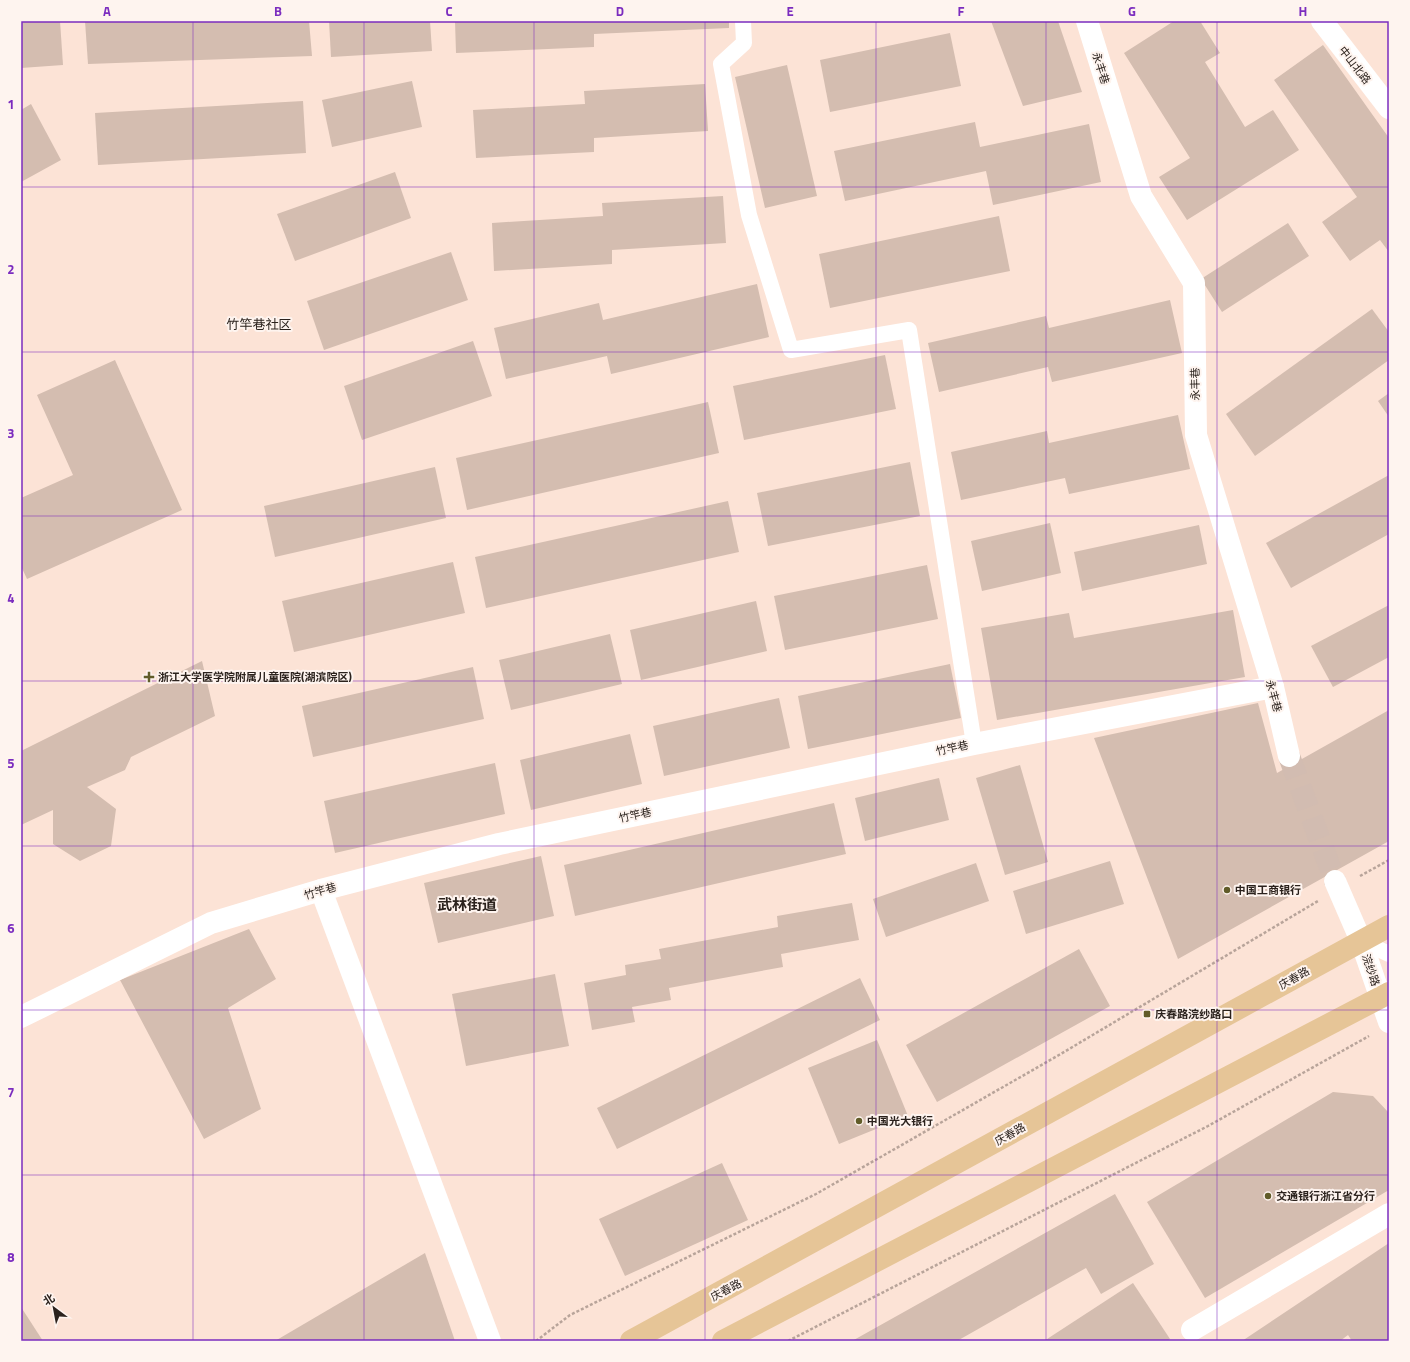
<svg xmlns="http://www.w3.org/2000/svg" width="1410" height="1362" font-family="'Titillium Web','Noto Sans SC',sans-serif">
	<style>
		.building { fill: #d4bdb0 }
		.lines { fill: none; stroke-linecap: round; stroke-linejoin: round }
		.minor-tunnel { stroke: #d2bcb1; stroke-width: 22; stroke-dasharray: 22 11; stroke-linecap: butt }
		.path { stroke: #b8a49a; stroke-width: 2.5; stroke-dasharray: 3 2; stroke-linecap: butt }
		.service { stroke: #fff; stroke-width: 16 }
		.minor { stroke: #fff; stroke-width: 22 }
		.secondary { stroke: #fff; stroke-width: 22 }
		.primary { stroke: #e6c597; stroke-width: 22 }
		.grid { fill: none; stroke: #7b2cbf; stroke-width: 1; stroke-opacity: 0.55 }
		.poi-dot { fill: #615c29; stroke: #fef4ef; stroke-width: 1.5 }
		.labels { text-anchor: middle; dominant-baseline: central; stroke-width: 4; stroke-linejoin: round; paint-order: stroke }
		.street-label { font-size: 11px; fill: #2b221d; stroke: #fef4ef }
		.poi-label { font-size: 11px; font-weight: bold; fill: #2b221d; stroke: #fef4ef; text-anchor: start }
		.quarter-label { font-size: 13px; fill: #2b221d; stroke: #fef4ef }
		.district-label { font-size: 15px; font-weight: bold; fill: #2b221d; stroke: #fef4ef }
		.neatline { fill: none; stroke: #7b2cbf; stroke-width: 1.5 }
		.grid-label { font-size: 13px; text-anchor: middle; font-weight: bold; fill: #7b2cbf }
	</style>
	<rect width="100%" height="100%" fill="#fce3d6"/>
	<!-- building -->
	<g class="building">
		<path d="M21,21H60L63,65L21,68Z"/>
		<path d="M85,21H309L312,56L88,64Z"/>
		<path d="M329,21H430L432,51L331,57Z"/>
		<path d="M455,21H729V28L594,34V47L456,53Z"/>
		<path d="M991,21H1058L1082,92L1023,106Z"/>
		<path d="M1174,21H1200L1220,53L1205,62L1245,127L1273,110L1299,150L1187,220L1159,177L1190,158L1124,53Z"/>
		<path d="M950,33L961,86L830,112L820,60Z"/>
		<path d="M1323,45L1389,138V252L1380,240L1350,261L1322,222L1357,197L1274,80Z"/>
		<path d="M787,65L817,196L765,208L735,77Z"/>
		<path d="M412,81L422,127L332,147L322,100Z"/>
		<path d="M705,84L708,131L594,138V152L476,158L473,110L585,104L584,91Z"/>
		<path d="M303,101L306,153L98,165L95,113Z"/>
		<path d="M31,104L61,160L21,182V110Z"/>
		<path d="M975,122L980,147L1089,124L1101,182L993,205L986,171L845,201L834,151Z"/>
		<path d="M395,172L411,218L295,261L277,214Z"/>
		<path d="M723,196L726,243L612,250V264L494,271L492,223L603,216L602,203Z"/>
		<path d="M999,216L1010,271L830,308L819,254Z"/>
		<path d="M1288,223L1309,256L1222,312L1201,279Z"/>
		<path d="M451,252L468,300L324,350L307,301Z"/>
		<path d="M757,284L769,337L611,374L607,356L506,379L494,328L599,303L603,320Z"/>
		<path d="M1170,300L1182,353L1052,382L1048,367L939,392L928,343L1046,316L1049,328Z"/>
		<path d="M1372,309L1389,332V360L1255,456L1226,414Z"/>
		<path d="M473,341L492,396L362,440L344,386Z"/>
		<path d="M885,355L896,409L744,440L733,386Z"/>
		<path d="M115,360L182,510L27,579L21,566V498L73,475L37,395Z"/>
		<path d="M1389,393V417L1378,401Z"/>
		<path d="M708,402L719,453L467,510L456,458Z"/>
		<path d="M1178,415L1190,469L1069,494L1065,478L961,500L951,452L1047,431L1049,443Z"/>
		<path d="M910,462L920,516L768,546L757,493Z"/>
		<path d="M435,467L446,518L275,557L264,506Z"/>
		<path d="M1389,475V534L1291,588L1266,543Z"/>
		<path d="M728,501L739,552L486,608L475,557Z"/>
		<path d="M1050,523L1061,573L982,591L971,541Z"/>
		<path d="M1199,525L1207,564L1082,591L1074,552Z"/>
		<path d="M453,562L465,613L294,652L282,601Z"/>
		<path d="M927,565L938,619L785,650L774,596Z"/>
		<path d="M756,601L767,651L641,680L630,630Z"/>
		<path d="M1389,605V657L1333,687L1311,646Z"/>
		<path d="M1233,610L1245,677L997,720L981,628L1069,613L1074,638Z"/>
		<path d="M610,634L622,684L511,710L499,660Z"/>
		<path d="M202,661L215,716L131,757L125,770L87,787L116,809L111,846L80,861L53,844V810L21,825V751Z"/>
		<path d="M950,664L961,718L808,749L798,696Z"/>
		<path d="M473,667L484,719L313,757L302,706Z"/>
		<path d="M779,698L790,748L664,776L653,726Z"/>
		<path d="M1258,703L1277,773L1389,710V841L1178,959L1094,738Z"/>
		<path d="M630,734L642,784L531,810L520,760Z"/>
		<path d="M495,763L505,814L335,853L324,801Z"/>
		<path d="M1020,765L1048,862L1005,875L976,778Z"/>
		<path d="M939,778L949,820L865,841L855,798Z"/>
		<path d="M834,803L846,854L575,916L564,865Z"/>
		<path d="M541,856L554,916L438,943L424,883Z"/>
		<path d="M1110,861L1124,904L1026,934L1013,891Z"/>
		<path d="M976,863L989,901L886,937L873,899Z"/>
		<path d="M852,903L859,940L781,954L783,967L669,988L671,1000L632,1007L635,1022L592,1030L584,983L626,975L625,965L661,959L659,949L778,927L777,916Z"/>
		<path d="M249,929L276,979L228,1008L261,1109L204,1139L120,980Z"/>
		<path d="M1079,949L1110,1006L937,1102L906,1045Z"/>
		<path d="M555,974L569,1046L466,1066L452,994Z"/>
		<path d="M860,978L880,1020L617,1149L597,1108Z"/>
		<path d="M877,1040L908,1116L839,1144L808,1068Z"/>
		<path d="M1333,1092L1373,1096L1389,1113V1190L1205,1298L1147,1202Z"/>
		<path d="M722,1163L748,1220L625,1276L599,1219Z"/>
		<path d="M1115,1194L1154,1264L1101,1294L1086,1268L957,1341H852Z"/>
		<path d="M1389,1243V1341H1352L1348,1335L1340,1341H1242Z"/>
		<path d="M425,1253L455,1341H275Z"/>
		<path d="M1133,1283L1170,1339L1167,1341H1044Z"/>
		<path d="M21,1307L43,1341H21Z"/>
	</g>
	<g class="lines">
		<!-- minor-tunnel -->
		<path class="minor-tunnel" d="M1289,756L1335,881"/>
		<!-- path -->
		<g class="path">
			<path d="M1360,876L1389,860"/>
			<path d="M536,1341L570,1315L816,1194L1059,1055L1318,901"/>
			<path d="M788,1341L1208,1126L1369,1036"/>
		</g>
		<!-- service -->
		<g class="service">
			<path d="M743,21L744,43L721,64L749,215L791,350L909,330L974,744"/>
			<path d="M1361,941L1389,954"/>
		</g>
		<!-- minor -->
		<g class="minor">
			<path d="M1087,21L1141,196L1194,283L1196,435L1273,687L1289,756"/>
			<path d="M1335,881L1361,941"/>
			<path d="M321,890L490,1341"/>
			<path d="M21,1017L211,923L321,890L499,844L974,744L1273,687"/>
			<path d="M1192,1330L1389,1214"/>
		</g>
		<!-- secondary -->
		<g class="secondary">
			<path d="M1322,21L1389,108"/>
			<path d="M1361,941L1389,1022"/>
		</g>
		<!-- primary -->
		<g class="primary">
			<path d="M631,1341L1389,926"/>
			<path d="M723,1341L1389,993"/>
		</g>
	</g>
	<!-- grid -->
	<path class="grid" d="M193,21V1341M364,21V1341M534,21V1341M705,21V1341M876,21V1341M1046,21V1341M1217,21V1341M21,187H1389M21,352H1389M21,516H1389M21,681H1389M21,846H1389M21,1010H1389M21,1175H1389"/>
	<!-- markers -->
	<g class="poi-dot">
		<path d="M147 671h4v4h4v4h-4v4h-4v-4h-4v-4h4z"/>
		<circle cx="1227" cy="890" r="4"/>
		<rect x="1143" y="1010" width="8" height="8" rx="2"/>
		<circle cx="859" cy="1121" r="4"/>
		<circle cx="1268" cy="1196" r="4"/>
	</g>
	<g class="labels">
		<!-- street labels -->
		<g class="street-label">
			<text transform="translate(1355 65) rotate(52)">中山北路</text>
			<text transform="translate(1101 68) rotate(73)">永丰巷</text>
			<text transform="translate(1195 384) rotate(-91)">永丰巷</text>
			<text transform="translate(1274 696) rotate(75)">永丰巷</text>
			<text transform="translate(952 748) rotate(-12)">竹竿巷</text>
			<text transform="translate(635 815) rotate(-12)">竹竿巷</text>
			<text transform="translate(320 891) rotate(-16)">竹竿巷</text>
			<text transform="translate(1371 970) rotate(72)">浣纱路</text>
			<text transform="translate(1294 978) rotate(-29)">庆春路</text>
			<text transform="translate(1010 1134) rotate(-29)">庆春路</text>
			<text transform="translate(726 1290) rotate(-28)">庆春路</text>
		</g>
		<!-- poi labels -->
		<g class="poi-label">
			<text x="158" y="677">浙江大学医学院附属儿童医院(湖滨院区)</text>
			<text x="1235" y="890">中国工商银行</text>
			<text x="1155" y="1014">庆春路浣纱路口</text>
			<text x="867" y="1121">中国光大银行</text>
			<text x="1276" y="1196">交通银行浙江省分行</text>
		</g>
		<!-- quarter labels -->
		<g class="quarter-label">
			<text x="259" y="324">竹竿巷社区</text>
		</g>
		<!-- district labels -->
		<g class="district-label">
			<text x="467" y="904">武林街道</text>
		</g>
	</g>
	<!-- border -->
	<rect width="1410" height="1362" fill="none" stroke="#fef4ef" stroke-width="44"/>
	<!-- north arrow -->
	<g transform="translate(54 1308) rotate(328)" stroke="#fef4ef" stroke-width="3" paint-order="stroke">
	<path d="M0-3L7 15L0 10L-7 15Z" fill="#2b221d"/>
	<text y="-6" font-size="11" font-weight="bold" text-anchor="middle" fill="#2b221d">北</text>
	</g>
	<rect x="22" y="22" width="1366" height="1318" class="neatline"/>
	<g class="grid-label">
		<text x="107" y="16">A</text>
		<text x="278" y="16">B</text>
		<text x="449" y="16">C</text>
		<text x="620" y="16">D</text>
		<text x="790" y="16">E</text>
		<text x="961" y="16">F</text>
		<text x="1132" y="16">G</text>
		<text x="1303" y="16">H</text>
		<text x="11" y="109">1</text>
		<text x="11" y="274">2</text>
		<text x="11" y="438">3</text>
		<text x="11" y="603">4</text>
		<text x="11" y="768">5</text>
		<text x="11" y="933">6</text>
		<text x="11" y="1097">7</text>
		<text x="11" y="1262">8</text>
	</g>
</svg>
